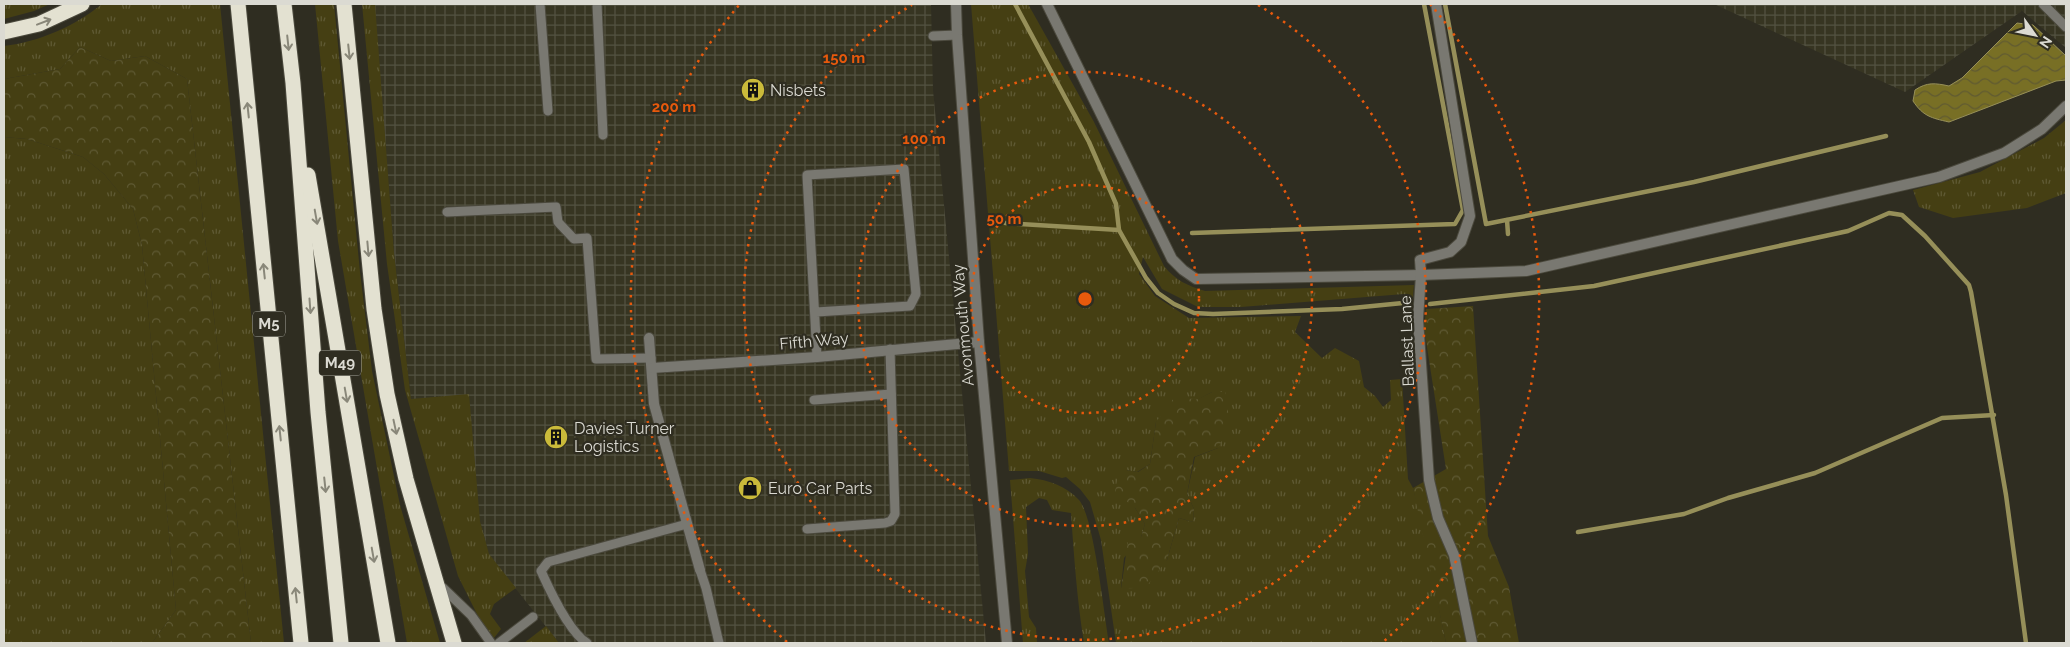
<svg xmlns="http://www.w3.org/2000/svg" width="2070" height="647" font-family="Raleway,sans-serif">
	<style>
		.industrial { fill: url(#industrial-grid) }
		.grass { fill: url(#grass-tufts); fill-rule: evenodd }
		.forest { fill: url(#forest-crowns) }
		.water { fill: url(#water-waves); stroke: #968f59 }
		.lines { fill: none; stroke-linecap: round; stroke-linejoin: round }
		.stream { stroke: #968f59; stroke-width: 4.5 }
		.service-casing { stroke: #4b493d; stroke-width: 11 }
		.minor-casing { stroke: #4b493d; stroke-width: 12 }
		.motorway-casing { stroke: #4b493d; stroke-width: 17 }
		.service { stroke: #797871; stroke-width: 9 }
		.minor { stroke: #797871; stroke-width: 10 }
		.motorway { stroke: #e3e1d1; stroke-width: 15 }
		.oneway { stroke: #898779 }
		.ring { fill: none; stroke: #e8590c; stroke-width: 2.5; stroke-dasharray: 2.5 5 }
		.labels { text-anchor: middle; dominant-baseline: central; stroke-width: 4.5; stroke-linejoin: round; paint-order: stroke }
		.shield { fill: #2f2d21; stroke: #a7a69d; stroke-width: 1 }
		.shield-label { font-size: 15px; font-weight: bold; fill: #dbdad2 }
		.poi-label { font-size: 16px; fill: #dbdad2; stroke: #2f2d21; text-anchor: start }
		.street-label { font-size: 16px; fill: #dbdad2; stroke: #2f2d21 }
		.centre { fill: #e8590c; stroke: #2f2d21; stroke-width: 2.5 }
		.ring-label { font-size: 15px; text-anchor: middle; font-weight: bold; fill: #e8590c; stroke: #2f2d21; stroke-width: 4.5; stroke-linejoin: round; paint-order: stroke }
	</style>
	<defs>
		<pattern id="industrial-grid" width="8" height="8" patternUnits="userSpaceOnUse" patternTransform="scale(1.25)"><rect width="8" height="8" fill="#373522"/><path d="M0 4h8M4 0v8" fill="none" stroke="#535241"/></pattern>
		<pattern id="grass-tufts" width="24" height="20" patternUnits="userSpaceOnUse" patternTransform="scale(1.25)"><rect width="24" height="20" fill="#453f13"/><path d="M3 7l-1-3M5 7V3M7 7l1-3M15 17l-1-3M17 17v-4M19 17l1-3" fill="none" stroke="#5f5a34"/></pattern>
		<pattern id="forest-crowns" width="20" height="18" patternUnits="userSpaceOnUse" patternTransform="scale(1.25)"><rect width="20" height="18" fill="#453f13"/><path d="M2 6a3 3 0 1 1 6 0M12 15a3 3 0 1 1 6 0" fill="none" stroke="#5f5a34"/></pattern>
		<pattern id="water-waves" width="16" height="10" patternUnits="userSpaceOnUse" patternTransform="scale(1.25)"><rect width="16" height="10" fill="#786f25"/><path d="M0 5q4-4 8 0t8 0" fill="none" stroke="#605a31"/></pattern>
	</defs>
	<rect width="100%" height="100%" fill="#2f2d21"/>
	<!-- industrial -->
	<g class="industrial">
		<path d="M374,4H931L933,90L986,643H559L489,555L480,521L411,399L394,253Z"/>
		<path d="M1714,4H2066V48L2022,11L1905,92Z"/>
	</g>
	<!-- grass -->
	<g class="grass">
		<path d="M4,4H50L34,11L4,19Z"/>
		<path d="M102,4H220L284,643H251L187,79L145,56L111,61L80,47L60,69L4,79V46C39,42 75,26 102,4Z"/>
		<path d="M315,4H334L360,272L372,371L400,505L440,643H407L338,241Z"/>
		<path d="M362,4H375L394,253L411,399L469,394L480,521L489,554L516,588L494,604L490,614L501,629L494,638L480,620L458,576L405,390L387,264Z"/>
		<path d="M971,4H1028L1094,122L1164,266C1175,280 1188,286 1205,291L1414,285L1412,307L1409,308L1404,294L1241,307H1198L1162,289L1143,257L1139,274L1155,296L1189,318L1301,316L1295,332L1322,358L1335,348L1359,361L1364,387L1375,396L1383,407L1391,400L1390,380L1402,379L1408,479L1413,488L1421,519L1446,643H1116L1101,540L1090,502L1080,489L1066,477L1062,478L1039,471H1009ZM1212,392L1218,448L1195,457L1187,494L1194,509L1193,522L1179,518L1167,560L1121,588L1124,558L1141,537L1145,524L1135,508L1126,470L1137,472L1150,464L1156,422Z"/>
		<path d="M2066,120V193L2027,208L1953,218L1919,207L1913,190L1980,172L2044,138Z"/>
		<path d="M4,137L27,139L83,157L104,174L133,209L142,245L176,610L152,643H4Z"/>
		<path d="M1030,478C1049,480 1066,486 1079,500C1094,517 1104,615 1109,643H1084C1077,600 1074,556 1071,513L1052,510L1047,500L1039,498L1026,507L1028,554L1025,571L1029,617L1036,628L1037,643H1023L1010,480Z"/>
		<path d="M546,626L559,643H524Z"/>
	</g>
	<!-- forest -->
	<g class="forest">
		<path d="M80,47L111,61L145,56L187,79L251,643H152L176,610L142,245L133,209L104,174L83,157L27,139L4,137V79L60,69Z"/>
		<path d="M1473,306L1488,536L1509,587L1519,643H1446L1413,488L1446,469L1424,328L1426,309Z"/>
		<path d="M1212,392H1225L1230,424L1218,448L1194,457L1187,494L1194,509L1193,522L1179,518L1167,560L1146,587L1121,589L1128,541L1141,537L1145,524L1135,508L1115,492L1118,475L1126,470L1138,472L1150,464L1156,422L1174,398L1198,399Z"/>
	</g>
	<!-- water -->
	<path class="water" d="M2017,23L2033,25L2066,56V80L2056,81L1949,122C1931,118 1923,116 1913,101L1915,90C1927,82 1935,83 1949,86L1962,78Z"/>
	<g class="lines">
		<!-- stream -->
		<g class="stream">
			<path d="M1015,4L1089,142L1116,204L1119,230L1146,278L1158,293L1174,304L1194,313L1213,314L1342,309L1403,303"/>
			<path d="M1445,4L1486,224L1694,182L1886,136"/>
			<path d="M1507,220L1508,234"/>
			<path d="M1005,223L1119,230"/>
			<path d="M1192,233L1455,224L1463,210L1424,4"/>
			<path d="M1430,304L1594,286L1848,231L1889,213L1902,215L1925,236L1969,285L1971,292L2006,495L2026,643"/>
			<path d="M1578,532L1684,514L1728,498L1815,473L1942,418L1994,415"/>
		</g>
		<!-- service casing -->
		<g class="service-casing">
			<g id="service">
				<path d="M540,4L548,111"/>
				<path d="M597,4L603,135"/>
				<path d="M2043,4L2066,27"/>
				<path d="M933,36L957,35"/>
				<path d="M447,212L556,207L558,222L574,239L587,238L596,359L651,358"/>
				<path d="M816,312L910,306L916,294L904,169L807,175L817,357"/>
				<path d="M814,400L891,394"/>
				<path d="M807,529L885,523L891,521L895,514L890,349"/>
				<path d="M700,570L706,588L719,643"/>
				<path d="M443,588L471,615L491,643"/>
				<path d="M499,643L533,617"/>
				<path d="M587,643C569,632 550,591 541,571L548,562L687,524"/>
			</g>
		</g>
		<!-- minor casing -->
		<g class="minor-casing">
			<g id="minor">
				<path d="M956,4L957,35L979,342L1007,643"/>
				<path d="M1047,4L1172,259L1183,270L1196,279L1421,275L1526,271L1939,177L2004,153L2042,129L2066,106"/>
				<path d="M1436,4L1470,216L1461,242L1450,252L1420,260L1421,275L1418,319L1429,480L1438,518L1454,555L1472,643"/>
				<path d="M649,338L654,404L700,570"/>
				<path d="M652,368L817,357L979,342"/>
			</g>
		</g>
		<!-- motorway casing -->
		<g class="motorway-casing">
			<g id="motorway">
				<path d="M238,4L301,643"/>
				<path d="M284,4L293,83L318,412L341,643"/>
				<path d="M344,4L374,309L387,394L406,479L454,643"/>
				<path d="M4,32L39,24L82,4"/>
				<path d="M308,175L388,643"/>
			</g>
		</g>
		<!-- service -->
		<use href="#service" class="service"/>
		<!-- minor -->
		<use href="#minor" class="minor"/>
		<!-- motorway -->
		<use href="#motorway" class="motorway"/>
	</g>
	<!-- one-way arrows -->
	<defs><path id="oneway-shaft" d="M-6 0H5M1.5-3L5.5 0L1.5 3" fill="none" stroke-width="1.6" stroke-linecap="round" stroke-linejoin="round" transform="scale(1.25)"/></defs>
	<g class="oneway">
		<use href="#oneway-shaft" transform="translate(44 22) rotate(-21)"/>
		<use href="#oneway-shaft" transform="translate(288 43) rotate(84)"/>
		<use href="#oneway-shaft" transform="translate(349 52) rotate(84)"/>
		<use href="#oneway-shaft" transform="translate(248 110) rotate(-96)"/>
		<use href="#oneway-shaft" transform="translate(316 217) rotate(80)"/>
		<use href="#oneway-shaft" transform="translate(368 249) rotate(85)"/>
		<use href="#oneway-shaft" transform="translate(264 271) rotate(-96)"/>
		<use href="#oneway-shaft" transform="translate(310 306) rotate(86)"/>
		<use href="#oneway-shaft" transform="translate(346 395) rotate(80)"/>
		<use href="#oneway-shaft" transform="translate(395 427) rotate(78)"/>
		<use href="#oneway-shaft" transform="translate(280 433) rotate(-96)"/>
		<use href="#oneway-shaft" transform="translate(325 485) rotate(84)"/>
		<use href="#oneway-shaft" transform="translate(373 555) rotate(80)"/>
		<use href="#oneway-shaft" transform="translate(296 595) rotate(-96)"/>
	</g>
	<!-- distance rings -->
	<g class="ring">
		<circle cx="1085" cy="299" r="114"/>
		<circle cx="1085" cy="299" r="227"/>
		<path d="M1258 5A341 341 0 1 1 912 5"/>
		<path d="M787 642A454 454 0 0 1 740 4M1430 4A454 454 0 0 1 1383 642"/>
	</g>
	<!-- icons -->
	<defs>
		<g id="building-disc" transform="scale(1.25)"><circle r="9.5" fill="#caba3a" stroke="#2f2d21"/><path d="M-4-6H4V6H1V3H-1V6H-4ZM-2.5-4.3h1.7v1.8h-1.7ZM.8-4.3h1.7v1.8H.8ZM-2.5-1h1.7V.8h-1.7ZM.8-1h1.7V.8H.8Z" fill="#111"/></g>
		<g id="shop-disc" transform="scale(1.25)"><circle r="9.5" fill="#caba3a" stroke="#2f2d21"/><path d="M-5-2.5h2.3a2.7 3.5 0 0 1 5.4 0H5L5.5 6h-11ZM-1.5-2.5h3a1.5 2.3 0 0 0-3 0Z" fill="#111"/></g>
	</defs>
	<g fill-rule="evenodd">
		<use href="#building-disc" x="753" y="90"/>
		<use href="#building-disc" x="556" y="437"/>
		<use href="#shop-disc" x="750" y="488"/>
	</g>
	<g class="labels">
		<!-- shield labels -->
		<g class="shield">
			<rect x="253" y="311.5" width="32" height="25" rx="4"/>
			<rect x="319" y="350.5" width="42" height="25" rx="4"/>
		</g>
		<g class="shield-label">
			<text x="269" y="324">M5</text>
			<text x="340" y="363">M49</text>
		</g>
		<!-- poi labels -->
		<g class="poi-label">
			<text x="770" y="90">Nisbets</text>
			<text x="574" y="428">Davies Turner<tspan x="574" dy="18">Logistics</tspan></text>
			<text x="768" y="488">Euro Car Parts</text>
		</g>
		<!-- street labels -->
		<g class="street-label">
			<text transform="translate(963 325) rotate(-95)">Avonmouth Way</text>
			<text transform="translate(814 341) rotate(-5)">Fifth Way</text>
			<text transform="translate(1407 341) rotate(-92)">Ballast Lane</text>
		</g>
	</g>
	<circle cx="1085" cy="299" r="8" class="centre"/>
	<g class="ring-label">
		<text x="844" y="63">150 m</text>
		<text x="674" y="112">200 m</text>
		<text x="924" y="144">100 m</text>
		<text x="1004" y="224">50 m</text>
	</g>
	<!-- border -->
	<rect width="2070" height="647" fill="none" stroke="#dbdad2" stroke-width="10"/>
	<!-- north arrow -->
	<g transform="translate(2035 35) rotate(123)" stroke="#2f2d21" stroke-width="4" paint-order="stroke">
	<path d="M0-4L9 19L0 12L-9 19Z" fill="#dbdad2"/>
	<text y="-8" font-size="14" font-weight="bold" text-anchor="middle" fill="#dbdad2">N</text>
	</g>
</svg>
